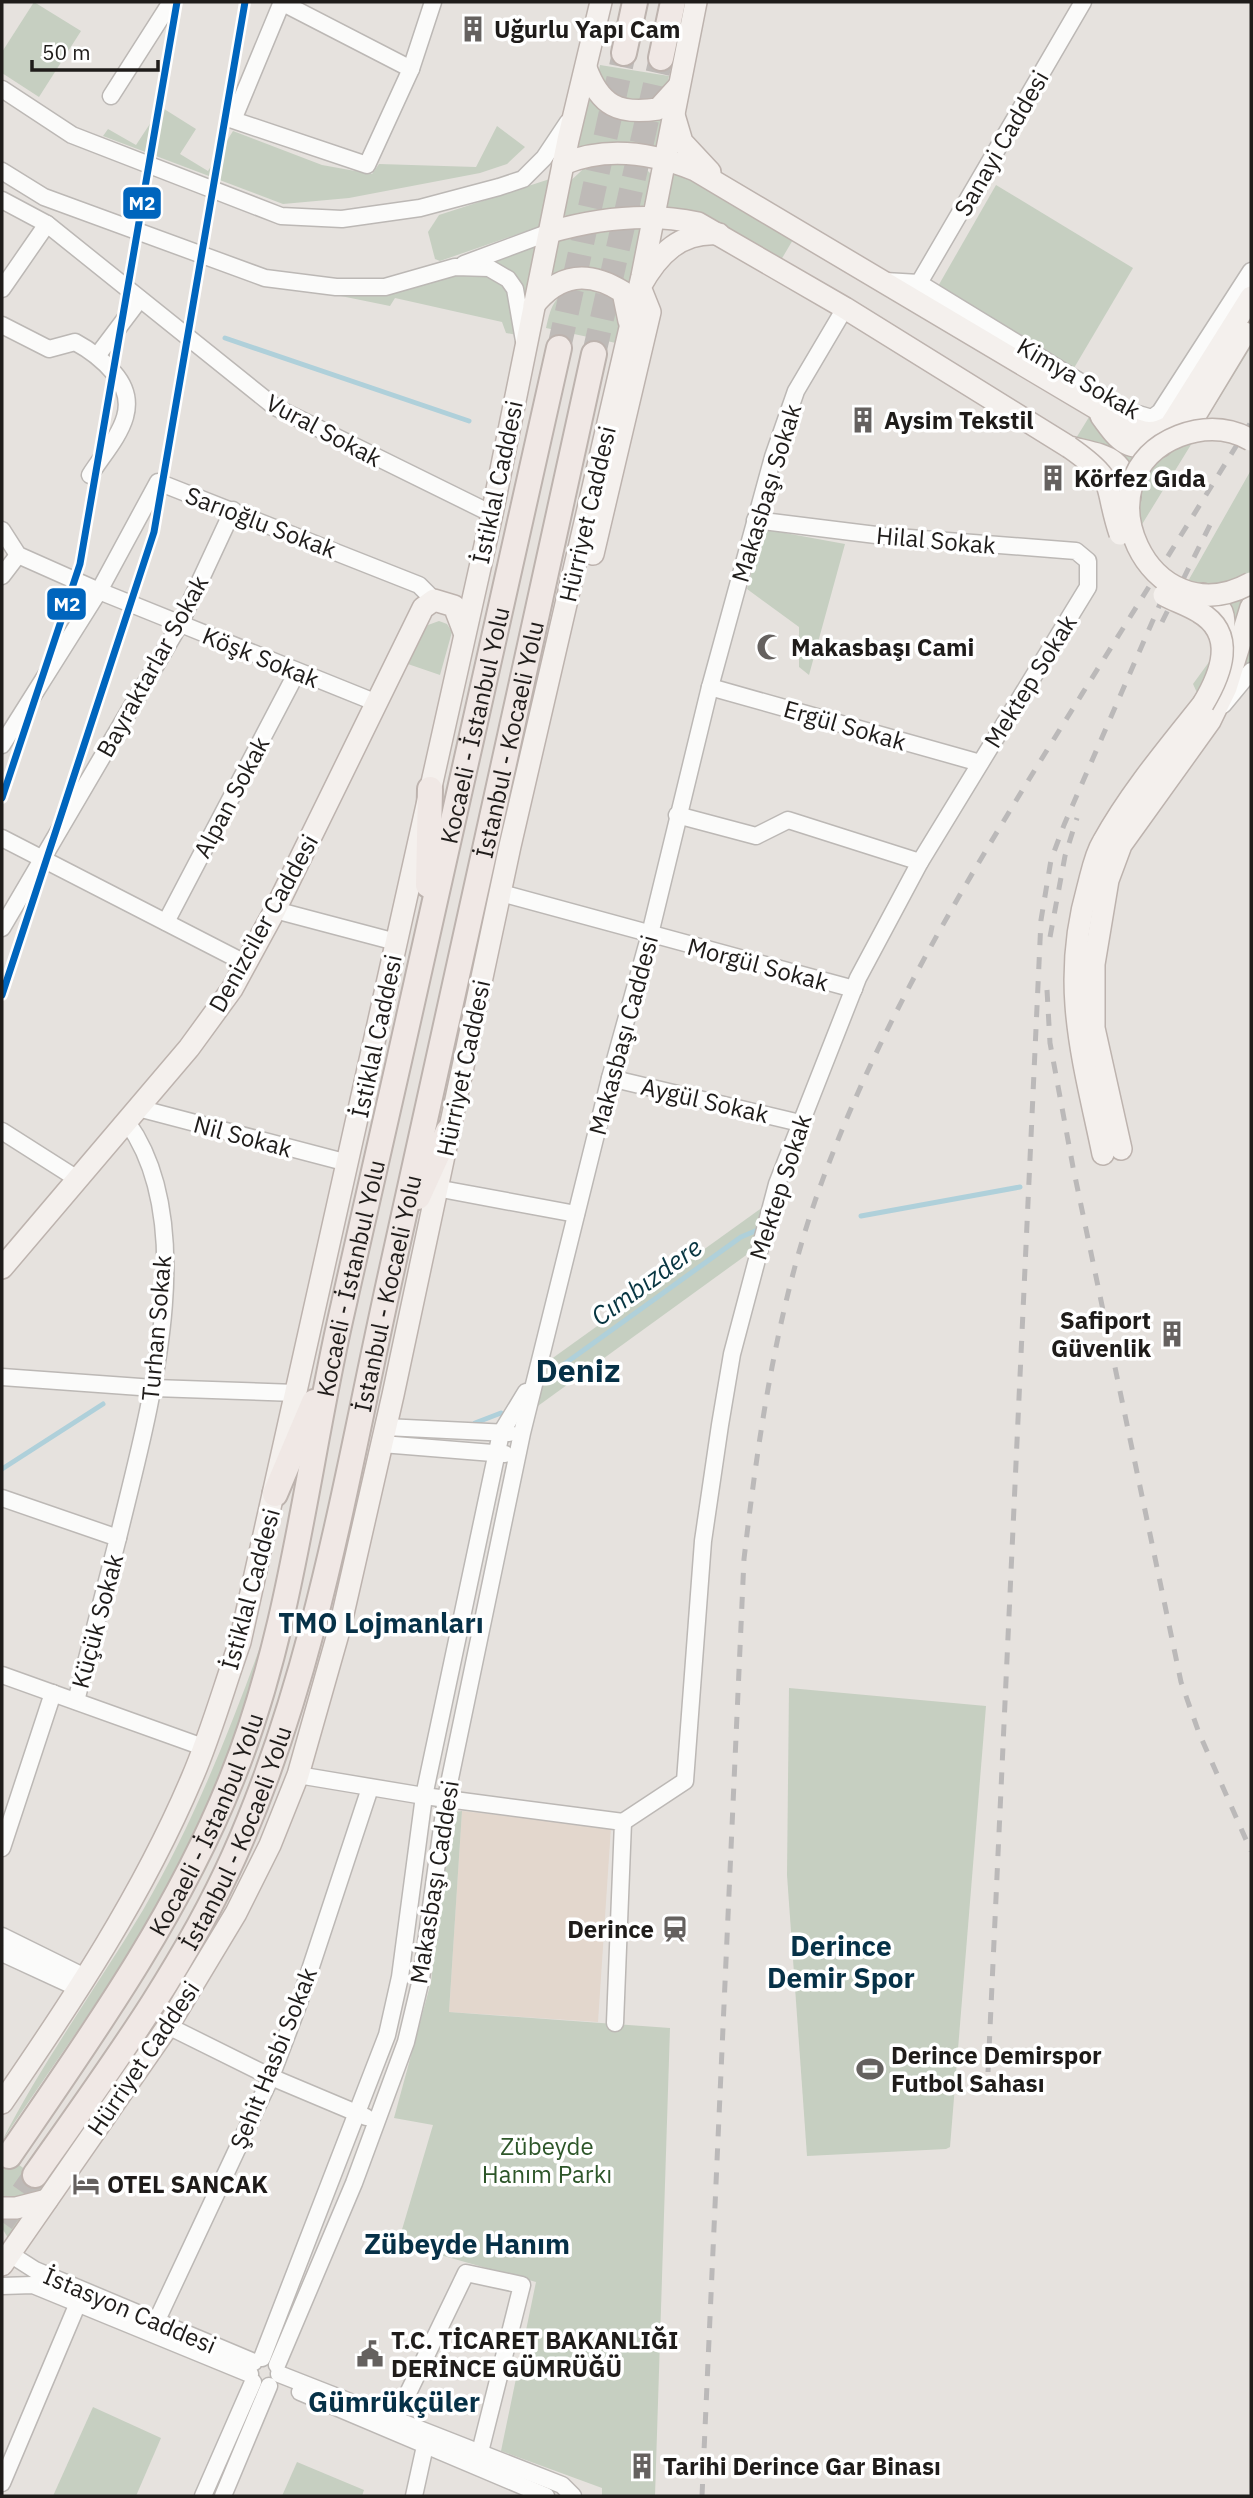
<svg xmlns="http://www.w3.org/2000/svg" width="1253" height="2498" font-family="'IBM Plex Sans',sans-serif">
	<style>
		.education { fill: #e3d7cd }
		.green { fill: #c6cfc1 }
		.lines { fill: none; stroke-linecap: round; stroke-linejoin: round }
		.stream { stroke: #afd0da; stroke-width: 5 }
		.highway-tunnel { stroke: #bebab7; stroke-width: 24; stroke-dasharray: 24 12; stroke-linecap: butt }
		.minor-casing { stroke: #bcb8b5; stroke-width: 19 }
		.major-casing { stroke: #bdb3ae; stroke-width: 24 }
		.highway-casing { stroke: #bdb3ae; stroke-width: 28 }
		.minor { stroke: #fbfbfa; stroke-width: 16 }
		.major { stroke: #f4f0ed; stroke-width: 21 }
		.highway { stroke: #f0e8e5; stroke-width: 24 }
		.rail { stroke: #bbb9b9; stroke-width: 5; stroke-dasharray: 12 12; stroke-linecap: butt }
		.major-bridge-casing { stroke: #bdb3ae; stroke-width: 24; stroke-linecap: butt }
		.major-bridge { stroke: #f4f0ed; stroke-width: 21 }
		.metro-1-casing { stroke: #fff; stroke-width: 12 }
		.metro-1 { stroke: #0065bd; stroke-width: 7 }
		.labels { text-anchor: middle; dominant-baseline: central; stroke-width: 7; stroke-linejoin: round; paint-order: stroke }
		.poi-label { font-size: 24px; font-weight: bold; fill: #1f1c1a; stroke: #fff; text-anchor: start }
		.street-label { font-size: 24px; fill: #1f1c1a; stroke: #fff }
		.park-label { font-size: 24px; fill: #2d5629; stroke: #fff }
		.water-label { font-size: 26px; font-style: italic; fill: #073541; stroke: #fff }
		.quarter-label { font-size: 28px; font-weight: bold; fill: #063147; stroke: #fff }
		.district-label { font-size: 32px; font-weight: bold; fill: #063147; stroke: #fff }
		.line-badge { stroke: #fff; stroke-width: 2.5 }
		.badge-label { font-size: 19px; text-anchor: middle; font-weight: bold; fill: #fff }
	</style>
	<rect width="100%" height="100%" fill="#e6e2de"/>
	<!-- education -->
	<path class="education" d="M462,1811L611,1827L598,2022L449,2012Z"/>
	<!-- green -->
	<g class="green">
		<path d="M34,2L81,31L39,97L2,73V52Z"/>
		<path d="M600,65L669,76L665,92L653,103L616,101L597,79Z"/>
		<path d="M587,91L603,104L669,107L661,153L572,156Z"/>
		<path d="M161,107L196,129L180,154L208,171L233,131L322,165L372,174L379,164L476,167L497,126L525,147L507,164L480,173L349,198L283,204L103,136L108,129L136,145Z"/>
		<path d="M591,162L640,163L654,177L648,201L639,210L569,218L563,214L567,184Z"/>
		<path d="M666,168L695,181L794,238L781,260L658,210Z"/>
		<path d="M553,178L544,225L440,261L435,259L428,232L439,215Z"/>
		<path d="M996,185L1133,268L1074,368L937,288Z"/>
		<path d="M646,225L632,297L627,287L545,285L555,234Z"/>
		<path d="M543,238L525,317L524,301L483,263Z"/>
		<path d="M454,272L491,275L507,287L517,335L506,333L502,322L395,298L390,306L331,294Z"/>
		<path d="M573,289H590L613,299L621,317L616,343L546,328C551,307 553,297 573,289Z"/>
		<path d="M1251,301V347L1133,539L1130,527L1070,448L1094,409L1145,435Z"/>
		<path d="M1251,470V671L1210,721L1193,684L1217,651L1183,590Z"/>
		<path d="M763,529L845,544L809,675L799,667V627L747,589Z"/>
		<path d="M439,621L447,624L452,632L440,675L405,663L428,625Z"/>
		<path d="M770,1202L756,1248L531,1411L543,1365Z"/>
		<path d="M267,1628C245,1709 220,1788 181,1863C130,1960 63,2050 2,2141C43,2061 97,1987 143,1910C195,1820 232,1725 267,1628Z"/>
		<path d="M789,1688L986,1706L950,2147L946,2149L807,2156L787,1875Z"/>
		<path d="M462,1811L449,2012L670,2028L655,2496H602V2488L501,2451L536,2282L398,2243L433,2125L394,2118L431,1982L450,1823L455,1812Z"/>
		<path d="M2,2153L46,2184C30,2204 25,2201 2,2198Z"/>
		<path d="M2,2215L22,2216L8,2238L2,2228Z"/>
		<path d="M93,2407L161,2438L136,2496H53Z"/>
		<path d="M297,2462L364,2490L362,2496H282Z"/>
	</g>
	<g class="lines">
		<!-- stream -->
		<g class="stream">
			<path d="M225,338L469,421"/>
			<path d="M861,1216L1020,1187"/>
			<path d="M556,1370L741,1237L760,1229"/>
			<path d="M475,1423L501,1413"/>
			<path d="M2,1469L103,1404"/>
		</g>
		<!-- highway-tunnel -->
		<g class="highway-tunnel">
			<path d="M559,348L624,53"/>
			<path d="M594,354L661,58"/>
			<path d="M2,2222L35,2175"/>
		</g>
		<!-- minor casing -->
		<g class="minor-casing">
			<g id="minor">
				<path d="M281,2L411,69"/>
				<path d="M282,2L233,120L367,165L411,69L433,2"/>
				<path d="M2,89L72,135L281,216L342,219L420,208L499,187L523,179L544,158L568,122"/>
				<path d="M111,96L171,2"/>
				<path d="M2,171L44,197L265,278L336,287H385L455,267L489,268L508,279L515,289L524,341"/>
				<path d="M2,200L47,224L275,407L492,514"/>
				<path d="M464,264L550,232"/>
				<path d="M885,281L919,283L1128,411L1152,418L1160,412L1251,271"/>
				<path d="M919,283L1083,2"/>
				<path d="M2,289L47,224"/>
				<path d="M2,325L49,349L75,342C90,350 103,360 114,373C146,410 111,442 90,475"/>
				<path d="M97,356L140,299"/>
				<path d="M2,530L18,555L99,591L377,703"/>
				<path d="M2,576L18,555"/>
				<path d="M710,687L980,763"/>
				<path d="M1223,705L1251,671"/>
				<path d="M2,745L99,591L158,482L419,585L434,600"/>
				<path d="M677,815L756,836L788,820L920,862"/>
				<path d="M2,838L247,964"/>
				<path d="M501,893L854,989"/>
				<path d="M275,910L396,942"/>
				<path d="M166,922L297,672"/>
				<path d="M2,928L180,624L233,510"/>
				<path d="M610,1078L800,1123"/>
				<path d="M138,1108L348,1163"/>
				<path d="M2,1131L79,1180"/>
				<path d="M436,1188L576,1214"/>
				<path d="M2,1377L154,1388L296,1393"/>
				<path d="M385,1427L509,1433"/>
				<path d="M382,1444L505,1454"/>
				<path d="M2,1498L118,1538L76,1701"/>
				<path d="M118,1538C146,1421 204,1228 127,1122"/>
				<path d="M2,1675L203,1747"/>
				<path d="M298,1775L424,1796L623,1822L615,2023"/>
				<path d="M623,1822L685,1781L703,1541L720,1425L732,1354L777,1184L858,978L920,862L1088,587V561L1076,551L884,536L755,520"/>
				<path d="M2,1848L53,1693"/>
				<path d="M2,1936L87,1978"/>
				<path d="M2,1953L80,1989"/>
				<path d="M168,2026L271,2077L366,2117"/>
				<path d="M10,2254L35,2270L254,2362"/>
				<path d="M2,2286L33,2285L250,2374"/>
				<path d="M157,2320L271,2077L299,2003L370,1788"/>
				<path d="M262,2358L387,2035L400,1977L424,1796L501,1433L526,1392"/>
				<path d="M277,2365L354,2183L406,2042L421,1979L446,1798L522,1433L610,1078L650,934L710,687L773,457L796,391L845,308"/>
				<path d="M279,2374L562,2485L573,2496"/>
				<path d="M300,2392L546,2496"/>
				<path d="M396,2418L466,2273L522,2285L480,2452"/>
				<path d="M2,2483L78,2303"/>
				<path d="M203,2496L253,2382"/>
				<path d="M223,2496L269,2386"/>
				<path d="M414,2496L425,2446"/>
			</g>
		</g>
		<!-- major casing -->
		<g class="major-casing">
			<g id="major">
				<path d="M586,68C600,106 619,115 658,109L678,87"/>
				<path d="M674,115L682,142L710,172"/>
				<path d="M563,164C606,146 653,153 695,170L1126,426C1143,433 1153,436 1170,426L1251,297"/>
				<path d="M550,232C599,218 648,212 698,223L845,308L1069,447C1105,456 1124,455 1130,497"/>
				<path d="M534,305C559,274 588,270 623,292L629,321"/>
				<path d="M1101,416C1121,444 1127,450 1161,446"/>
				<path d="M1174,438L1190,424L1245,333"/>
				<path d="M593,554L650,312L640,287C658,254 681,231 719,234"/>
				<path d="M1203,594C1224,606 1226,615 1223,638"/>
				<path d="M1121,1149L1094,1028V964L1108,880L1121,845L1210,721L1226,688L1251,607"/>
				<path d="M1103,1154C1083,1058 1060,985 1088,887C1092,872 1095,855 1103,842C1130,793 1168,748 1203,704"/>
				<path d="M2,1268L189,1048L232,989L275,910L423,608L434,600L454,606L464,632"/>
				<path d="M2,2103C73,2000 143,1894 192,1778C211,1734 224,1687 240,1642L492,514L568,140L601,2"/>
				<path d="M2,2208H16L47,2200"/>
				<path d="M2,2265L168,2026L236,1913L270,1845L298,1775L340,1627L393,1395L510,846L642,276L696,2"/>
			</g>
		</g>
		<!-- highway casing -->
		<g class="highway-casing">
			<g id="highway">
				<path d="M624,53L635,2"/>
				<path d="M661,58L673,2"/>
				<path d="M428,885L430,789"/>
				<path d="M418,1197L448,1131"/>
				<path d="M275,1494L314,1402"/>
				<path id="s1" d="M9,2156C92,2035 177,1916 232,1778C291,1632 306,1473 340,1321C414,997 486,673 559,348"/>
				<path id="s2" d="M35,2175C106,2074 183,1970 234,1856C317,1671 348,1466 392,1269C460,965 527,659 594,354"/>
			</g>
		</g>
		<!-- minor -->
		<use href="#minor" class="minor"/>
		<!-- major -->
		<use href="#major" class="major"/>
		<!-- highway -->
		<use href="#highway" class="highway"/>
		<!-- rail -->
		<g class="rail">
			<path d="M1162,622L1213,519"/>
			<path d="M1050,937L1065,856L1077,818"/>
			<path d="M1047,990L1050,1043L1073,1167L1181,1682L1199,1733L1251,1851"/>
			<path d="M988,2072L1041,920L1051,860L1064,825L1160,604"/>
			<path d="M702,2496L744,1559C759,1431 778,1298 824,1176C883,1017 968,878 1057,734C1122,630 1187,526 1251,422"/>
		</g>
		<!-- major-bridge casing -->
		<g class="major-bridge-casing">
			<g id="major-bridge">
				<path d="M1251,440C1228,427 1203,427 1179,436C1075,477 1149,640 1251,583"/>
				<path d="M1069,447C1119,482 1103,483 1120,534"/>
				<path d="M1164,595C1175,601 1188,605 1199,612C1237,634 1221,674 1203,704"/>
			</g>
		</g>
		<!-- major-bridge -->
		<use href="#major-bridge" class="major-bridge"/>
		<!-- metro-1 casing -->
		<g class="metro-1-casing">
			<g id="metro-1">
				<path d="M2,798L80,564L177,2"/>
				<path d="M2,995L154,532L245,2"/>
			</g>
		</g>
		<!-- metro-1 -->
		<use href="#metro-1" class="metro-1"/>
	</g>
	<!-- icons -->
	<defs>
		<g id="building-bare" transform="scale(2.1)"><path d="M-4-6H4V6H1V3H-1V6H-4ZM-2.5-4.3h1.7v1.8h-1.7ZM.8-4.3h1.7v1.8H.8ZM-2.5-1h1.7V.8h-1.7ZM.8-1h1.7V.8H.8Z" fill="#65615f" stroke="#fff" stroke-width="2.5" paint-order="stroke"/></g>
		<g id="mosque-bare" transform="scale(2.1)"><path d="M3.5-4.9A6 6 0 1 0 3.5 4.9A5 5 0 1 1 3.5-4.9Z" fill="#65615f" stroke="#fff" stroke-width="2.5" paint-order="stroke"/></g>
		<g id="station-bare" transform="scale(2.1)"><path d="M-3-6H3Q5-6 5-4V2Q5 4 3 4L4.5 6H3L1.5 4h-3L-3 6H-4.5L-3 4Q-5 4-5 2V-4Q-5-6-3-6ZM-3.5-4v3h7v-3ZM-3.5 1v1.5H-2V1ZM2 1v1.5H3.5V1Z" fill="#65615f" stroke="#fff" stroke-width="2.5" paint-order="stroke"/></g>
		<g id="stadium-bare" transform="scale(2.1)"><path d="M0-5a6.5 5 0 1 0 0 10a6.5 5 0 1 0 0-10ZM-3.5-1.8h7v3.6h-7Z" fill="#65615f" stroke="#fff" stroke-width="2.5" paint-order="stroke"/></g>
		<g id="hotel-bare" transform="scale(2.1)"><path d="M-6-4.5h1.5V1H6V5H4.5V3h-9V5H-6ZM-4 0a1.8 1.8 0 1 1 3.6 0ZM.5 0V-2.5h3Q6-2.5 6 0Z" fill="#65615f" stroke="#fff" stroke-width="2.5" paint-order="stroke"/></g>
		<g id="civic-bare" transform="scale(2.1)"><path d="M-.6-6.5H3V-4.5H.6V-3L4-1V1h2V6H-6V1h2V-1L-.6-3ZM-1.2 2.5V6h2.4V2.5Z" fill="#65615f" stroke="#fff" stroke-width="2.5" paint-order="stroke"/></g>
	</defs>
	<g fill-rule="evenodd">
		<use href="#building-bare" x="473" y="29"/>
		<use href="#building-bare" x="863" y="420"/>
		<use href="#building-bare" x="1053" y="478"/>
		<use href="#mosque-bare" x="770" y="647"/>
		<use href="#building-bare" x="1172" y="1334"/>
		<use href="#station-bare" x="675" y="1929"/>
		<use href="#stadium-bare" x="870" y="2069"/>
		<use href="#hotel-bare" x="86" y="2184"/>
		<use href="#civic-bare" x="370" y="2354"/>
		<use href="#building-bare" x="642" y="2466"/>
	</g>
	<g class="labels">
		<!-- poi labels -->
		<g class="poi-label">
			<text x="494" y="29">Uğurlu Yapı Cam</text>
			<text x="884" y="420">Aysim Tekstil</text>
			<text x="1074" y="478">Körfez Gıda</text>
			<text x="791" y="647">Makasbaşı Cami</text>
			<text x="1151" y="1320" text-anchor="end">Safiport<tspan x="1151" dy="28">Güvenlik</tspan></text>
			<text x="654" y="1929" text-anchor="end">Derince</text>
			<text x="891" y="2055">Derince Demirspor<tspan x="891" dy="28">Futbol Sahası</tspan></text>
			<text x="107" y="2184">OTEL SANCAK</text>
			<text x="391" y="2340">T.C. TİCARET BAKANLIĞI<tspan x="391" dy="28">DERİNCE GÜMRÜĞÜ</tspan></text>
			<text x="663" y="2466">Tarihi Derince Gar Binası</text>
		</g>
		<!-- street labels -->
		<g class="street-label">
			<text transform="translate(1001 143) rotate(-60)">Sanayi Caddesi</text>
			<text transform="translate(1079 378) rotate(30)">Kimya Sokak</text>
			<text transform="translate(324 430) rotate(28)">Vural Sokak</text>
			<text transform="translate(497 482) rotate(-78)">İstiklal Caddesi</text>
			<text transform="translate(766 493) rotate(-73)">Makasbaşı Sokak</text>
			<text transform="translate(587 514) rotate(-77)">Hürriyet Caddesi</text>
			<text transform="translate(261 522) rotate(21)">Sarıoğlu Sokak</text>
			<text transform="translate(936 540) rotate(5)">Hilal Sokak</text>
			<text transform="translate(261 657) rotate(22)">Köşk Sokak</text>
			<text transform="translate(152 666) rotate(-61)">Bayraktarlar Sokak</text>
			<text transform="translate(1030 681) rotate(-58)">Mektep Sokak</text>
			<text transform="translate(845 725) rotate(16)">Ergül Sokak</text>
			<text stroke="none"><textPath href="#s1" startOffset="1521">Kocaeli - İstanbul Yolu</textPath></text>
			<text stroke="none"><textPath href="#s2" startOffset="1528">İstanbul - Kocaeli Yolu</textPath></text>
			<text transform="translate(231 797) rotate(-62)">Alpan Sokak</text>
			<text transform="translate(263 923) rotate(-61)">Denizciler Caddesi</text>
			<text transform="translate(758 964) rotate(15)">Morgül Sokak</text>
			<text transform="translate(623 1035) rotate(-75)">Makasbaşı Caddesi</text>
			<text transform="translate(376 1036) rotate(-78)">İstiklal Caddesi</text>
			<text transform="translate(463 1068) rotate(-78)">Hürriyet Caddesi</text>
			<text transform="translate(705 1100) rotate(13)">Aygül Sokak</text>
			<text transform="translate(243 1136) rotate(15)">Nil Sokak</text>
			<text transform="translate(780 1187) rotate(-72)">Mektep Sokak</text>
			<text stroke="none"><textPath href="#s1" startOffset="954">Kocaeli - İstanbul Yolu</textPath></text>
			<text stroke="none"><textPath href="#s2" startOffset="961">İstanbul - Kocaeli Yolu</textPath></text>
			<text transform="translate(156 1328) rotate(-85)">Turhan Sokak</text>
			<text transform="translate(250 1589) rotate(-75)">İstiklal Caddesi</text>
			<text transform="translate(97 1621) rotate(-75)">Küçük Sokak</text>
			<text stroke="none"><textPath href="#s1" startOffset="387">Kocaeli - İstanbul Yolu</textPath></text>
			<text stroke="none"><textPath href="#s2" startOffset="394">İstanbul - Kocaeli Yolu</textPath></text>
			<text transform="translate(434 1882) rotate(-81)">Makasbaşı Caddesi</text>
			<text transform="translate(143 2058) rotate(-56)">Hürriyet Caddesi</text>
			<text transform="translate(273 2058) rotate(-68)">Şehit Hasbi Sokak</text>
			<text transform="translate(130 2310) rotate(23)">İstasyon Caddesi</text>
		</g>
		<!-- park labels -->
		<g class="park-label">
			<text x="547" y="2146">Zübeyde<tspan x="547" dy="28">Hanım Parkı</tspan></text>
		</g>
		<!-- water labels -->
		<g class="water-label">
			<text transform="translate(646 1281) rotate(-36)">Cımbızdere</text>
		</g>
		<!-- quarter labels -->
		<g class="quarter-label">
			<text x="381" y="1622">TMO Lojmanları</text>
			<text x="841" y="1945">Derince<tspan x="841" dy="32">Demir Spor</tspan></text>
			<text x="467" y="2243">Zübeyde Hanım</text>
			<text x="394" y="2401">Gümrükçüler</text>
		</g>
		<!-- district labels -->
		<g class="district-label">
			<text x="578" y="1370">Deniz</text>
		</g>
	</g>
	<g class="line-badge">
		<rect x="122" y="186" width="40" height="34" rx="7" fill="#0065bd"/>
		<rect x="46" y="587" width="41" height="34" rx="7" fill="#0065bd"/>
	</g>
	<g class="badge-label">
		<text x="142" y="210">M2</text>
		<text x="67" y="611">M2</text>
	</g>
	<!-- border -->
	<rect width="1253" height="2498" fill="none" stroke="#1f1c1a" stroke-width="7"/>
	<!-- scale -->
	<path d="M32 60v10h126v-10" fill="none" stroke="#1f1c1a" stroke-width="3.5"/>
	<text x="42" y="60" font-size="21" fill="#1f1c1a" stroke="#ffffff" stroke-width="5" paint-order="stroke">50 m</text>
</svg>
